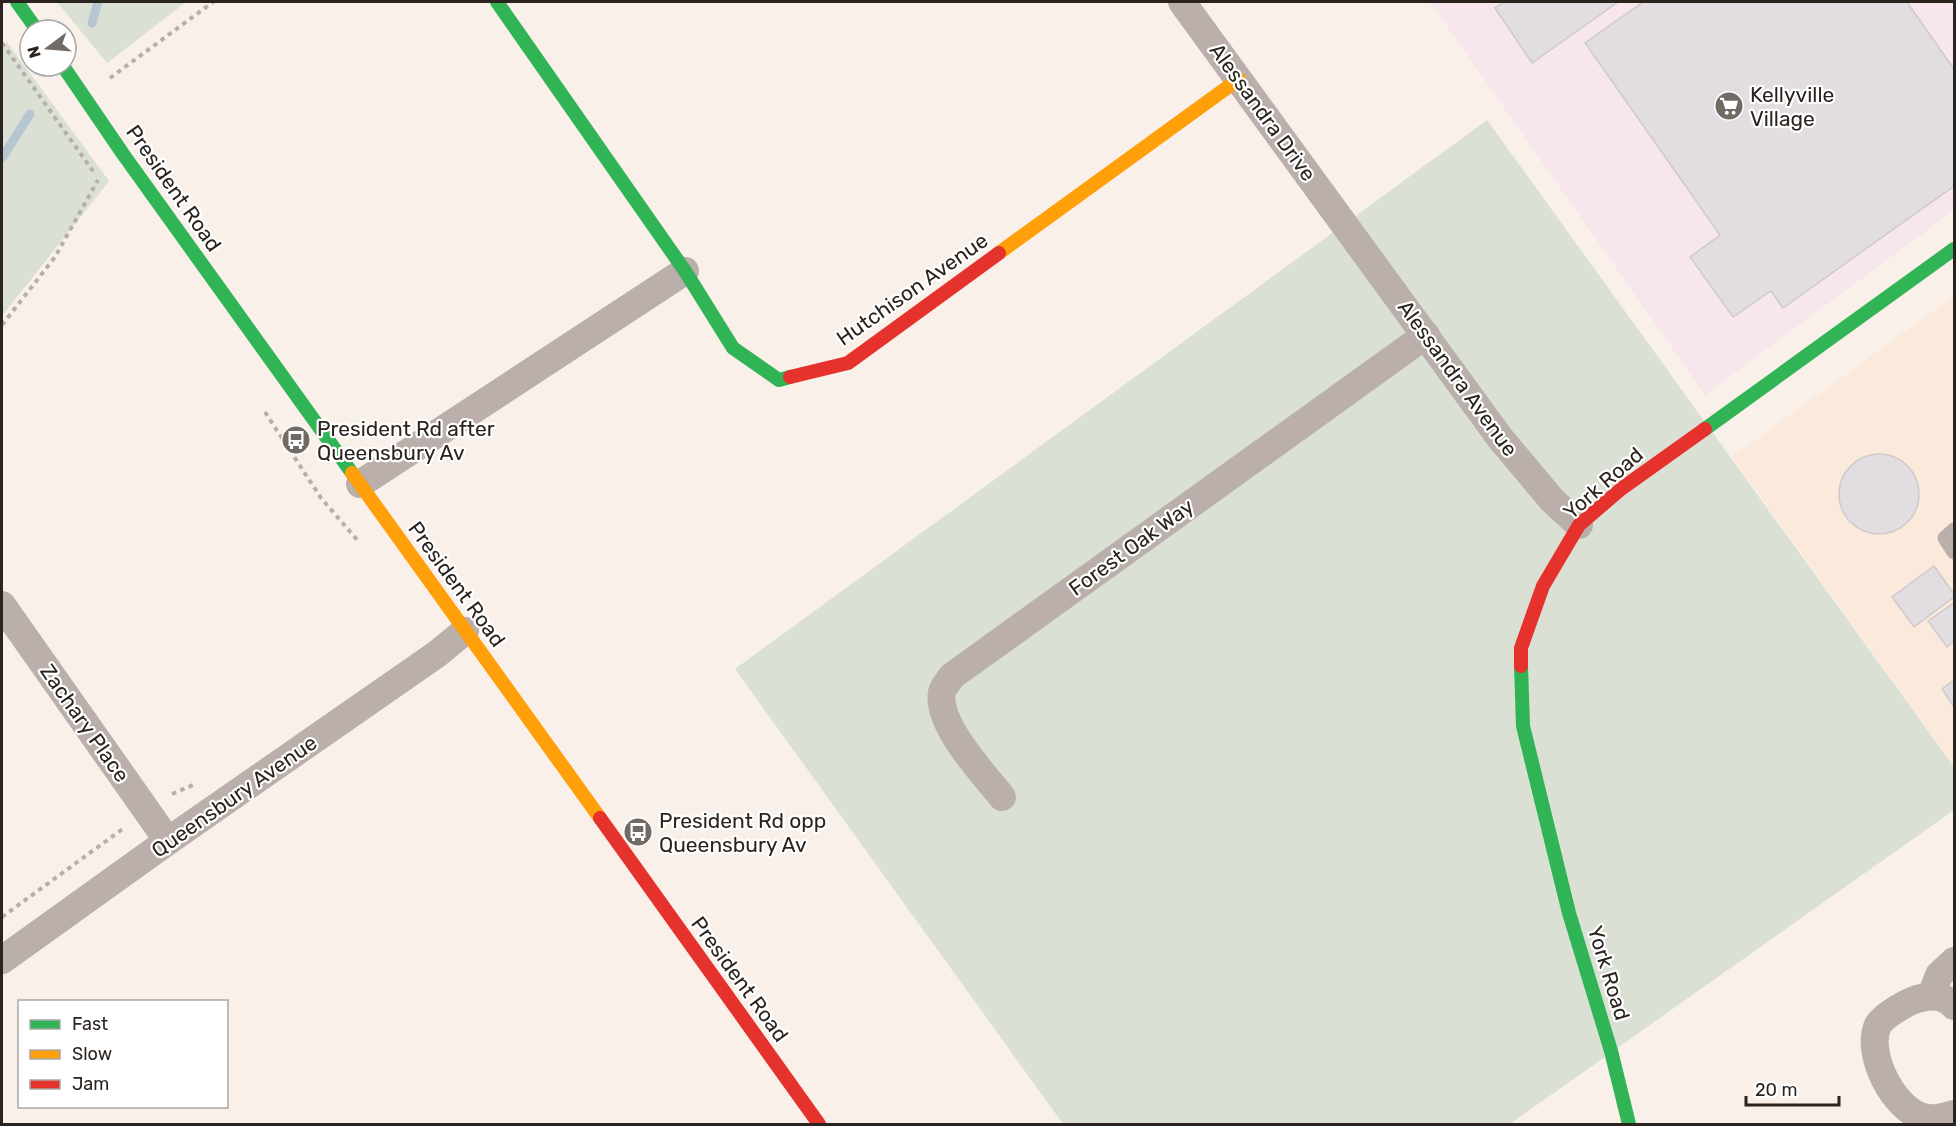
<svg xmlns="http://www.w3.org/2000/svg" width="1956" height="1126" font-family="Rubik,sans-serif">
	<style>
		.commercial { fill: #f7e7ec }
		.built { fill: #fbeadc }
		.green { fill: #dbe0d4 }
		.lines { fill: none; stroke-linecap: round; stroke-linejoin: round }
		.stream { stroke: #b6c7d2; stroke-width: 9 }
		.building { fill: #e1dde0; stroke: #cecacb; stroke-width: 1.5 }
		.path { stroke: #b8afad; stroke-width: 4; stroke-dasharray: 4.5 4.5; stroke-linecap: butt }
		.lane { stroke: #bbafac; stroke-width: 15 }
		.street { stroke: #bbafac; stroke-width: 28 }
		.fast { stroke: #30b455; stroke-width: 14 }
		.slow { stroke: #ff9f0a; stroke-width: 14 }
		.jam { stroke: #e5322d; stroke-width: 14 }
		.labels { text-anchor: middle; dominant-baseline: central; stroke-width: 4.5; stroke-linejoin: round; paint-order: stroke }
		.poi-label { font-size: 21px; fill: #2a231e; stroke: #fff; text-anchor: start }
		.street-label { font-size: 21px; fill: #2a231e; stroke: #fff }
	</style>
	<rect width="100%" height="100%" fill="#f8f0e9"/>
	<!-- commercial -->
	<path class="commercial" d="M1430,2H1954V210L1705,395Z"/>
	<!-- built -->
	<path class="built" d="M1954,296V766L1732,457Z"/>
	<!-- green -->
	<g class="green">
		<path d="M57,2H186L107,63Z"/>
		<path d="M7,42L109,181L2,316V50Z"/>
		<path d="M1487,120L1954,767V810L1510,1124H1063L735,669Z"/>
	</g>
	<g class="lines">
		<!-- stream -->
		<g class="stream">
			<path d="M92,23L98,2"/>
			<path d="M2,158L30,114"/>
		</g>
	</g>
	<!-- building -->
	<g class="building">
		<path d="M1504,2H1618L1532,63L1495,8Z"/>
		<path d="M1643,2H1907L1954,69V186L1783,308L1771,291L1733,317L1690,257L1720,235L1585,43Z"/>
		<circle cx="1879" cy="494" r="40"/>
		<path d="M1934,566L1954,594V597L1914,627L1892,597Z"/>
		<path d="M1954,603V641L1947,647L1928,621Z"/>
		<path d="M1954,680V707L1942,689Z"/>
	</g>
	<g class="lines">
		<!-- path -->
		<g class="path">
			<path d="M2,43L95,174"/>
			<path d="M110,78L213,2"/>
			<path d="M2,325L55,257L98,180"/>
			<path d="M265,412L321,498L359,542"/>
			<path d="M172,794L193,785"/>
			<path d="M2,917L124,828"/>
		</g>
		<!-- lane -->
		<path class="lane" d="M1954,530L1945,538L1954,552"/>
		<!-- street -->
		<g class="street">
			<path d="M1182,2L1500,438L1552,500L1579,525"/>
			<path d="M360,484L685,271"/>
			<path d="M2,605L168,841"/>
			<path d="M1002,797C983,773 936,724 942,692C943,687 949,681 952,676L1426,335"/>
			<path d="M2,960L168,841L437,654L465,631"/>
			<path d="M1931,996L1939,975L1954,961"/>
			<path d="M1954,1006C1945,996 1934,995 1921,998C1910,1000 1884,1015 1878,1025C1865,1053 1893,1109 1923,1117C1934,1120 1944,1117 1954,1114"/>
		</g>
		<!-- fast -->
		<g class="fast">
			<path d="M17,2L37,30"/>
			<path d="M497,2L685,271L733,348L779,380L790,377"/>
			<path d="M63,66L123,154L352,473"/>
			<path d="M1705,429L1954,249"/>
			<path d="M1521,666L1523,726L1569,913L1611,1051L1629,1124"/>
		</g>
		<!-- slow -->
		<g class="slow">
			<path d="M999,253L1239,79"/>
			<path d="M352,473L600,818"/>
		</g>
		<!-- jam -->
		<g class="jam">
			<path d="M790,377L848,363L999,253"/>
			<path d="M1521,666V648L1543,586L1579,525L1621,489L1705,429"/>
			<path d="M600,818L819,1124"/>
		</g>
	</g>
	<!-- icons -->
	<defs>
		<g id="supermarket-disc" transform="scale(1.5)"><circle r="9.5" fill="#726b65" stroke="#fff"/><path d="M-6-5.5h2.5l.6 2H6L4.5 2H-2.5L-4.4-4H-6ZM-1.5 3.2a1.3 1.3 0 1 0 .1 0ZM3 3.2a1.3 1.3 0 1 0 .1 0Z" fill="#fff"/></g>
		<g id="bus-disc" transform="scale(1.5)"><circle r="9.5" fill="#726b65" stroke="#fff"/><path d="M-5-6H5V4H4V6H2V4H-2V6H-4V4H-5ZM-3.5-4V0h7V-4ZM-3.5 1.2v1.5H-2V1.2ZM2 1.2v1.5H3.5V1.2Z" fill="#fff"/></g>
	</defs>
	<g fill-rule="evenodd">
		<use href="#supermarket-disc" x="1729" y="106"/>
		<use href="#bus-disc" x="296" y="440"/>
		<use href="#bus-disc" x="638" y="832"/>
	</g>
	<g class="labels">
		<!-- poi labels -->
		<g class="poi-label">
			<text x="1750" y="94">Kellyville<tspan x="1750" dy="24">Village</tspan></text>
			<text x="317" y="428">President Rd after<tspan x="317" dy="24">Queensbury Av</tspan></text>
			<text x="659" y="820">President Rd opp<tspan x="659" dy="24">Queensbury Av</tspan></text>
		</g>
		<!-- street labels -->
		<g class="street-label">
			<text transform="translate(1263 112) rotate(54)">Alessandra Drive</text>
			<text transform="translate(174 188) rotate(55)">President Road</text>
			<text transform="translate(912 289) rotate(-35)">Hutchison Avenue</text>
			<text transform="translate(1458 378) rotate(54)">Alessandra Avenue</text>
			<text transform="translate(1603 483) rotate(-41)">York Road</text>
			<text transform="translate(1131 547) rotate(-36)">Forest Oak Way</text>
			<text transform="translate(457 584) rotate(54)">President Road</text>
			<text transform="translate(85 723) rotate(55)">Zachary Place</text>
			<text transform="translate(234 796) rotate(-35)">Queensbury Avenue</text>
			<text transform="translate(1609 973) rotate(73)">York Road</text>
			<text transform="translate(740 979) rotate(54)">President Road</text>
		</g>
	</g>
	<!-- border -->
	<rect width="1956" height="1126" fill="none" stroke="#2a231e" stroke-width="6"/>
	<!-- legend -->
	<rect x="18" y="1000" width="210" height="108" fill="#ffffff" stroke="#aaa7a5" stroke-width="1.5"/>
	<rect x="30" y="1020" width="30" height="9" fill="#30b455" stroke="#aaa7a5" stroke-width="1.5"/>
	<text x="72" y="1030" font-size="18" fill="#2a231e">Fast</text>
	<rect x="30" y="1050" width="30" height="9" fill="#ff9f0a" stroke="#aaa7a5" stroke-width="1.5"/>
	<text x="72" y="1060" font-size="18" fill="#2a231e">Slow</text>
	<rect x="30" y="1080" width="30" height="9" fill="#e5322d" stroke="#aaa7a5" stroke-width="1.5"/>
	<text x="72" y="1090" font-size="18" fill="#2a231e">Jam</text>
	<!-- north arrow -->
	<g transform="translate(48 48) rotate(254)"><circle r="28" fill="#ffffff" stroke="#aaa7a5" stroke-width="1.5"/>
	<path d="M0-4.5L10 22L0 15L-10 22Z" fill="#726b65"/>
	<text y="-9" font-size="16" font-weight="bold" text-anchor="middle" fill="#2a231e">N</text>
	</g>
	<!-- scale -->
	<path d="M1746 1096v9h93v-9" fill="none" stroke="#2a231e" stroke-width="3"/>
	<text x="1755" y="1096" font-size="18" fill="#2a231e" stroke="#ffffff" stroke-width="4.5" paint-order="stroke">20 m</text>
</svg>
